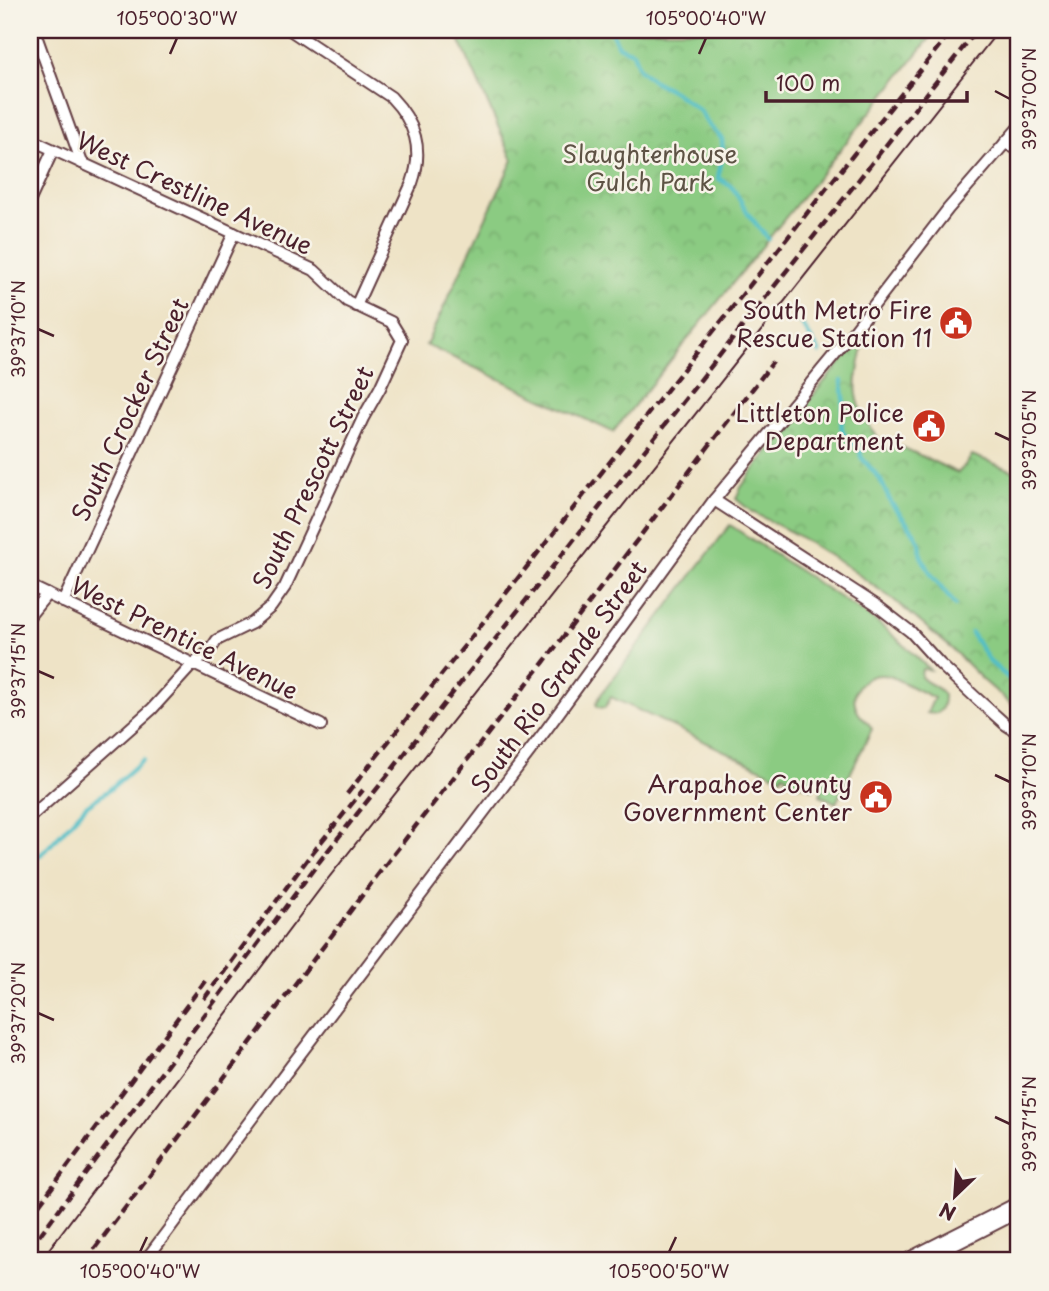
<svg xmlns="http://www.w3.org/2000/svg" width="1049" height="1291" font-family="'Playpen Sans',sans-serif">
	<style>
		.grass { fill: #8bcb82; stroke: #6a7556; stroke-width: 2 }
		.park { fill: url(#park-crowns); stroke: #6a7556; stroke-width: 2 }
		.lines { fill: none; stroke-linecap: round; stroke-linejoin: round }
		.stream { stroke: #50bec6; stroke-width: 4.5 }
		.street-casing { stroke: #633c42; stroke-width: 14 }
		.highway-casing { stroke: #633c42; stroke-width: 23 }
		.street { stroke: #fff; stroke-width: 10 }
		.highway { stroke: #fff; stroke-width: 19 }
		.tram { stroke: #4a1f2b; stroke-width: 2 }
		.rail { stroke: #4a1f2b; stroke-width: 4.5; stroke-dasharray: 10 5; stroke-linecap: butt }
		.ticks { fill: none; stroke: #4a1f2b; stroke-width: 2.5 }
		.labels { text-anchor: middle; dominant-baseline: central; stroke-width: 5; stroke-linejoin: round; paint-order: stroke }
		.park-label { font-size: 24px; fill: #5e5345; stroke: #f7f3e8 }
		.street-label { font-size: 24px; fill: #4a1f2b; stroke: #f7f3e8 }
		.poi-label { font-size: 24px; fill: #4a1f2b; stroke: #f7f3e8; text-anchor: end }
		.neatline { fill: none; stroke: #4a1f2b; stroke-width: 2.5 }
		.ticks-label { font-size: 18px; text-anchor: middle; fill: #4a1f2b }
	</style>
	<defs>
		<pattern id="park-crowns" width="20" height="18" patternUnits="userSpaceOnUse" patternTransform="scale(1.75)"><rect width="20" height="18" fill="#8bcb82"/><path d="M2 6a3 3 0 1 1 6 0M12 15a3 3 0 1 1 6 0" fill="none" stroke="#79ae70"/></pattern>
	</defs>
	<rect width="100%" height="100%" fill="#f7f3e8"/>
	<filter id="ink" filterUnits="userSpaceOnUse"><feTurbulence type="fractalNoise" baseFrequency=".0143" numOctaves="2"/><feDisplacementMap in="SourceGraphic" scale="14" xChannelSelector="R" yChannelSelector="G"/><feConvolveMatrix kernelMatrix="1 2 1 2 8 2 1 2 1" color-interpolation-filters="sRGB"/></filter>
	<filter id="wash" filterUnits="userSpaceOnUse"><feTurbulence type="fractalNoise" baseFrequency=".00686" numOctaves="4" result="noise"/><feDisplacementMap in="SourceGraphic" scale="28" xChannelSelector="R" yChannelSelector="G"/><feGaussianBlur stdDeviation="1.57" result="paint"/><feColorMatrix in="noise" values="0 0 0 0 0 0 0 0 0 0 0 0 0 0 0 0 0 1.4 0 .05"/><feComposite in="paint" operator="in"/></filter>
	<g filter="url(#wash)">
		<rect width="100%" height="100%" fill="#eee3c6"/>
		<!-- grass -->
		<path class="grass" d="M730,525L877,622L903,644L930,670L922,669L921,677C929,686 936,683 944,695C944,708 941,716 927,713L934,698L892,677C872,669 848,685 856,708C859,718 869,721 872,729L836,803L820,795L823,787L816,783L813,789L800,783L799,786L785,780L787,776L783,774L781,778L611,697L605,708L598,707L596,704L602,693Z"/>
		<!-- park -->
		<g class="park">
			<path d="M455,30H921L931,37L613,432L426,345L513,160Z"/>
			<path d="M858,343L863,345C861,361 854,380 857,395C860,416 875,433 886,450L900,446L958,473L967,463L972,455L1019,473V711L983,680L950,647L894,600L846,566L795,534L752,512L736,499L740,489L752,472L824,382Z"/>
		</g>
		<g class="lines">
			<!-- stream -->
			<g class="stream">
				<path d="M611,30L618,46L633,52L639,69L652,80L673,91L700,111L707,123L722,139L723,153L718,178L732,187L749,215L768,239"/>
				<path d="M798,318L820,353"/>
				<path d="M842,381C842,387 844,393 844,398C843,425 833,431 860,448L861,457L880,479L891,503L914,532L920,544L921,556L931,574L955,605"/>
				<path d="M971,633L990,662L1019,687"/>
				<path d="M30,863L45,851L86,806L109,790L143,760"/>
			</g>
		</g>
	</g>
	<g filter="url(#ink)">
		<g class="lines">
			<!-- street casing -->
			<g class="street-casing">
				<g id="street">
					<path d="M34,30L82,163"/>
					<path d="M290,30L391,97C415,122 424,149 412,183L356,306"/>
					<path d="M30,139L314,270L347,301L391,322L402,340L380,388L363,418L285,587L271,607L252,623L217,640L208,653L193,664L152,709L30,817"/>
					<path d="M1005,143L1019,150"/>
					<path d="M30,200L53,150"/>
					<path d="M714,500L876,605L911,632L940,664L974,696L1005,724L1019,733"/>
					<path d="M30,586L321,725"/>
					<path d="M63,602L234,233"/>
					<path d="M30,615L47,594"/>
					<path d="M145,1261L291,1066L546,730L714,500L854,331L948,209L1019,127"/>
				</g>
			</g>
			<!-- highway casing -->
			<g class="highway-casing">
				<g id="highway">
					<path d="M913,1261L1019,1207"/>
					<path d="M1018,1261L1019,1260"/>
				</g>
			</g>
			<!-- street -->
			<use href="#street" class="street"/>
			<!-- highway -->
			<use href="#highway" class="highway"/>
			<!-- tram -->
			<path class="tram" d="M40,1261L323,885L999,30"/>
			<!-- rail -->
			<g class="rail">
				<path d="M347,794L952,30"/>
				<path d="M204,999L309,857L363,790"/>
				<path d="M30,1217L205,981"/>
				<path d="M30,1248L319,862L977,30"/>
				<path d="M85,1261L389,860L544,662L773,362"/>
			</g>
		</g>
	</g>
	<!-- ticks -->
	<path class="ticks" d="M170,54L177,38M699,54L706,38M995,91L1010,99M38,329L54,336M995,433L1010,440M38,671L54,678M995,775L1010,782M38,1013L54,1020M995,1117L1010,1124M140,1252L147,1237M669,1252L676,1237"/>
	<!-- icons -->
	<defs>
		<g id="civic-disc" transform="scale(1.75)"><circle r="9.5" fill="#c8321e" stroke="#f7f3e8"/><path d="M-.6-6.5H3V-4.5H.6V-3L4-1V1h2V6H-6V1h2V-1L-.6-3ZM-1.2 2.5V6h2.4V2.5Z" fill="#fff"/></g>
	</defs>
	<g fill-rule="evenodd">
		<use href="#civic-disc" x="956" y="323"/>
		<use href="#civic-disc" x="929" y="426"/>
		<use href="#civic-disc" x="876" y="797"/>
	</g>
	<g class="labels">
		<!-- park labels -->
		<g class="park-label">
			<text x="650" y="153">Slaughterhouse<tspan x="650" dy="28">Gulch Park</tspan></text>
		</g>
		<!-- street labels -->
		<g class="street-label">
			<text transform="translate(195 192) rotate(25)">West Crestline Avenue</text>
			<text transform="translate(129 409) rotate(-65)">South Crocker Street</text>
			<text transform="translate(312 477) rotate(-64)">South Prescott Street</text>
			<text transform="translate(185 637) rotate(26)">West Prentice Avenue</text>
			<text transform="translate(558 676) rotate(-54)">South Rio Grande Street</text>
		</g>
		<!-- poi labels -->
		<g class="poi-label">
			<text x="932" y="309">South Metro Fire<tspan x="932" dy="28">Rescue Station 11</tspan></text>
			<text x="904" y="412">Littleton Police<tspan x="904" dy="28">Department</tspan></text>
			<text x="852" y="783">Arapahoe County<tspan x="852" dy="28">Government Center</tspan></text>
		</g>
	</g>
	<!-- margin -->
	<rect width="1049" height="1291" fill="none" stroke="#f7f3e8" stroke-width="77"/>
	<!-- north arrow -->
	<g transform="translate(955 1196) rotate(205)" stroke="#f7f3e8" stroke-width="5" paint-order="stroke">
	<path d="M0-5L12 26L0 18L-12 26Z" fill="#4a1f2b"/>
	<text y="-10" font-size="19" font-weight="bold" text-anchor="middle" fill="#4a1f2b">N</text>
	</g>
	<!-- scale -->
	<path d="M766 91v10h201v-10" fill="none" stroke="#4a1f2b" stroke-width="3.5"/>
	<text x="776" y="91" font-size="21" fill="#4a1f2b" stroke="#f7f3e8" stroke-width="5" paint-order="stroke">100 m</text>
	<rect x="38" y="38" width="972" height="1214" class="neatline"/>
	<g class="ticks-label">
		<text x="177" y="25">105°00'30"W</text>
		<text x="706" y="25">105°00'40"W</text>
		<text transform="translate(1030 99) rotate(-90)" y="6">39°37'00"N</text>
		<text transform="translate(19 329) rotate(-90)" y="6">39°37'10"N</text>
		<text transform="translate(1030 440) rotate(-90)" y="6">39°37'05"N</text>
		<text transform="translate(19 671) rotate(-90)" y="6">39°37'15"N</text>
		<text transform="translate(1030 782) rotate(-90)" y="6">39°37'10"N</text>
		<text transform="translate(19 1013) rotate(-90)" y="6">39°37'20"N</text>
		<text transform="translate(1030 1124) rotate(-90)" y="6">39°37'15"N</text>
		<text x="140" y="1278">105°00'40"W</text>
		<text x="669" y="1278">105°00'50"W</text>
	</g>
</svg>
